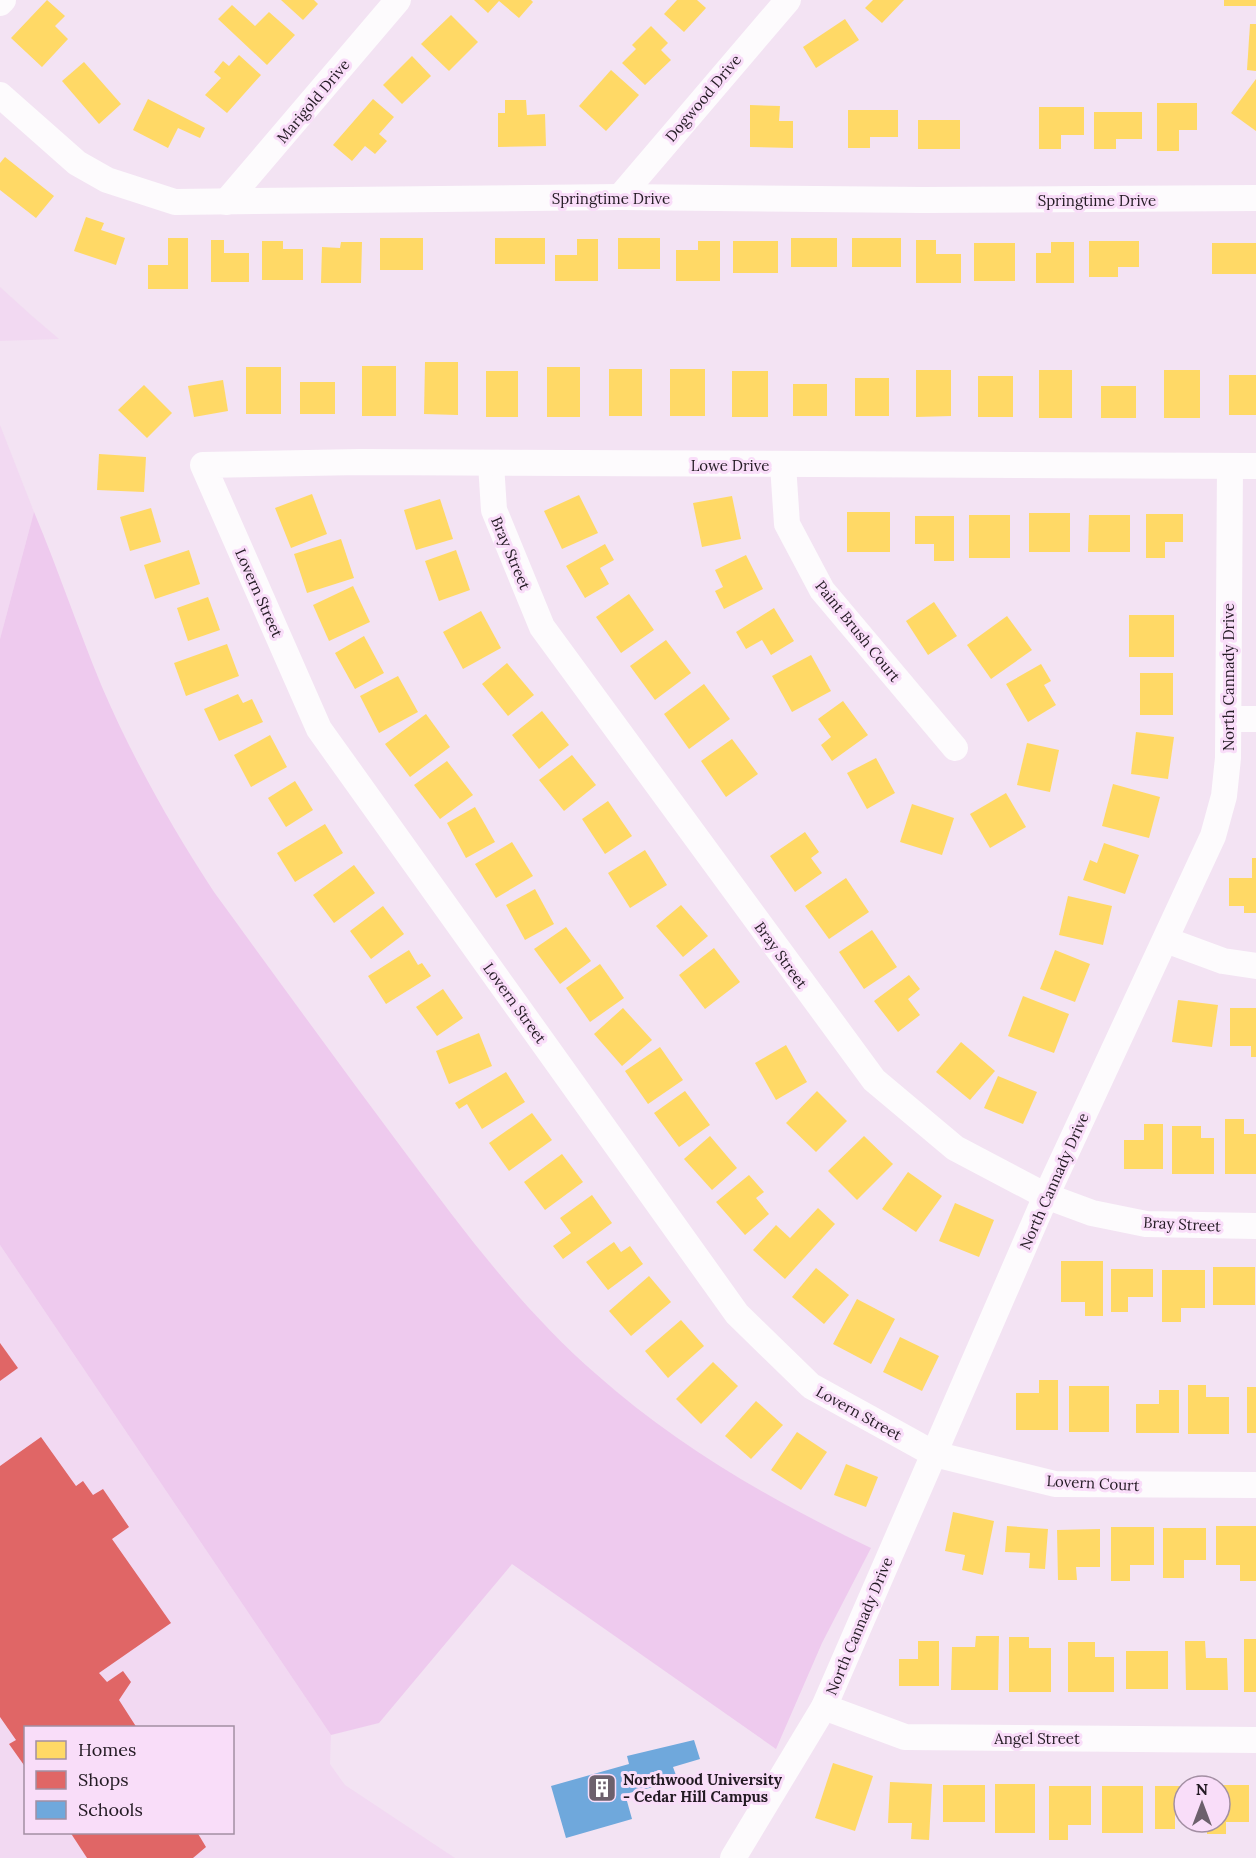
<svg xmlns="http://www.w3.org/2000/svg" width="1256" height="1858" font-family="Lora,serif">
	<style>
		.built { fill: #f2d9f2; fill-rule: evenodd }
		.green { fill: #eecaee }
		.homes { fill: #ffd966 }
		.shops { fill: #e06666 }
		.schools { fill: #6fa8dc }
		.lines { fill: none; stroke-linecap: round; stroke-linejoin: round }
		.minor { stroke: #fdfbfd; stroke-width: 26 }
		.labels { text-anchor: middle; dominant-baseline: central; stroke-width: 6; stroke-linejoin: round; paint-order: stroke }
		.street-label { font-size: 15px; fill: #231a23; stroke: #f9ddf9 }
		.poi-label { font-size: 15px; font-weight: bold; fill: #231a23; stroke: #f9ddf9; text-anchor: start }
	</style>
	<rect width="100%" height="100%" fill="#f3e3f3"/>
	<!-- built -->
	<g class="built">
		<path d="M0,287L32,316L59,339L0,341Z"/>
		<path d="M0,425L34,512L0,639Z"/>
		<path d="M0,1245L331,1735L330,1764L345,1785L455,1858H0ZM26,1728H232V1832H26Z"/>
	</g>
	<!-- green -->
	<path class="green" d="M34,512C58,569 78,629 102,687C133,759 171,826 214,892C278,980 342,1068 407,1155C465,1233 522,1309 596,1374C677,1446 772,1501 871,1548L822,1643L776,1749L512,1564L379,1723L331,1735L0,1245V639Z"/>
	<!-- homes -->
	<g class="homes">
		<path d="M47,0L65,16L55,26L68,39L42,67L11,38Z"/>
		<path d="M281,0H314L318,4L303,20Z"/>
		<path d="M474,0H531L533,2L519,18L499,1L488,13Z"/>
		<path d="M677,0H697L706,8L684,32L664,14Z"/>
		<path d="M873,0H904L882,23L865,8Z"/>
		<rect x="1224" y="0" width="32" height="6"/>
		<path d="M232,5L255,26L269,12L295,35L267,65L218,19Z"/>
		<path d="M451,15L478,42L449,71L421,44Z"/>
		<path d="M845,19L859,40L816,68L803,47Z"/>
		<path d="M1250,24H1256V71L1247,70Z"/>
		<path d="M651,26L668,43L661,50L671,60L645,85L622,63L636,49L632,45Z"/>
		<path d="M239,55L261,75L227,113L205,95L221,78L214,72L223,61L229,66Z"/>
		<path d="M412,56L431,76L402,104L383,85Z"/>
		<path d="M84,62L121,104L99,124L62,81Z"/>
		<path d="M611,70L639,95L606,131L579,106Z"/>
		<path d="M1256,79V131L1231,113Z"/>
		<path d="M148,99L205,128L200,138L178,128L168,148L133,130Z"/>
		<path d="M373,99L394,117L379,134L387,141L375,154L365,146L352,161L333,145Z"/>
		<path d="M505,100H526L527,115L545,114L546,146L498,147V113H505Z"/>
		<path d="M1157,103H1197V130H1179V151H1157Z"/>
		<path d="M750,105L780,106L779,121H793V148L750,147Z"/>
		<path d="M1039,107H1084V135H1061V149H1039Z"/>
		<path d="M848,110H898V137H870V148H848Z"/>
		<path d="M1094,112H1142V139H1116V149H1094Z"/>
		<rect x="918" y="120" width="42" height="29"/>
		<path d="M5,157L54,196L36,218L0,190V163Z"/>
		<path d="M86,217L104,223L101,230L125,238L116,265L74,251Z"/>
		<path d="M168,238H188V289H148V265H168Z"/>
		<rect x="380" y="238" width="43" height="32"/>
		<rect x="495" y="238" width="50" height="26"/>
		<rect x="618" y="238" width="42" height="31"/>
		<rect x="791" y="238" width="46" height="29"/>
		<rect x="852" y="238" width="49" height="29"/>
		<path d="M577,239H598V281H555V255H577Z"/>
		<path d="M211,240H224V253H249V282H211Z"/>
		<path d="M916,240H936V254H961V283H916Z"/>
		<path d="M262,241H283V249H303V280H262Z"/>
		<path d="M698,241H720V281H676V250H698Z"/>
		<rect x="733" y="241" width="45" height="32"/>
		<path d="M1089,241H1139V267H1118V277H1089Z"/>
		<path d="M341,242H362L361,283H321L322,247L340,248Z"/>
		<path d="M1051,242H1074V283H1036V253H1051Z"/>
		<rect x="974" y="243" width="41" height="38"/>
		<rect x="1212" y="243" width="44" height="31"/>
		<path d="M425,362H458V415L424,414Z"/>
		<rect x="362" y="366" width="34" height="50"/>
		<rect x="246" y="367" width="35" height="47"/>
		<rect x="547" y="367" width="33" height="50"/>
		<rect x="609" y="369" width="33" height="47"/>
		<rect x="670" y="369" width="35" height="47"/>
		<path d="M916,370H951V416L916,417Z"/>
		<rect x="1039" y="370" width="33" height="48"/>
		<rect x="1164" y="370" width="36" height="48"/>
		<rect x="486" y="371" width="32" height="46"/>
		<rect x="732" y="371" width="36" height="46"/>
		<rect x="1229" y="375" width="27" height="40"/>
		<rect x="978" y="376" width="35" height="41"/>
		<rect x="855" y="378" width="34" height="38"/>
		<path d="M223,380L228,411L194,417L188,386Z"/>
		<rect x="300" y="382" width="35" height="32"/>
		<rect x="793" y="384" width="34" height="32"/>
		<path d="M144,385L172,413L147,438L118,410Z"/>
		<rect x="1101" y="386" width="35" height="32"/>
		<path d="M99,454L146,457L144,492L97,490Z"/>
		<path d="M312,494L327,534L291,548L275,508Z"/>
		<path d="M579,495L598,533L562,549L544,511Z"/>
		<path d="M732,496L741,539L702,547L693,503Z"/>
		<path d="M440,499L453,539L416,550L404,510Z"/>
		<path d="M151,508L161,542L130,551L120,517Z"/>
		<rect x="847" y="512" width="43" height="40"/>
		<rect x="1029" y="513" width="41" height="39"/>
		<path d="M1146,514H1183V542H1165V558H1146Z"/>
		<rect x="969" y="515" width="41" height="43"/>
		<path d="M1089,515H1130V552H1088Z"/>
		<path d="M915,516H954V561H934V544H915Z"/>
		<path d="M341,539L354,578L307,593L294,554Z"/>
		<path d="M605,544L614,560L600,568L609,584L585,598L566,566Z"/>
		<path d="M189,550L200,584L155,599L144,565Z"/>
		<path d="M456,550L470,590L439,601L425,561Z"/>
		<path d="M746,555L763,589L724,609L715,591L723,587L715,570Z"/>
		<path d="M353,586L370,622L329,641L313,605Z"/>
		<path d="M629,594L654,630L621,653L596,617Z"/>
		<path d="M208,597L220,630L188,641L177,608Z"/>
		<path d="M934,602L957,636L928,655L906,621Z"/>
		<path d="M774,608L794,641L771,655L762,640L746,649L736,632Z"/>
		<path d="M481,611L501,648L463,669L443,632Z"/>
		<rect x="1129" y="615" width="45" height="42"/>
		<path d="M1007,616L1032,650L991,679L967,645Z"/>
		<path d="M364,636L384,673L355,689L335,653Z"/>
		<path d="M666,640L691,673L655,700L630,666Z"/>
		<path d="M227,644L239,676L186,696L174,663Z"/>
		<path d="M811,655L831,691L792,712L772,676Z"/>
		<path d="M507,663L534,695L508,716L482,684Z"/>
		<path d="M1041,664L1051,681L1044,685L1056,705L1028,722L1006,684Z"/>
		<rect x="1140" y="673" width="33" height="42"/>
		<path d="M398,676L418,712L379,733L360,696Z"/>
		<path d="M704,684L730,719L689,749L664,714Z"/>
		<path d="M238,694L243,703L252,699L263,722L219,741L204,709Z"/>
		<path d="M843,701L868,735L832,761L821,745L831,737L818,719Z"/>
		<path d="M542,711L569,745L539,769L512,735Z"/>
		<path d="M426,714L450,747L410,777L385,744Z"/>
		<path d="M1136,732L1174,737L1168,779L1131,774Z"/>
		<path d="M270,735L287,767L251,787L234,755Z"/>
		<path d="M732,739L758,774L726,797L701,761Z"/>
		<path d="M1027,743L1059,750L1050,792L1017,785Z"/>
		<path d="M572,755L596,785L564,811L539,780Z"/>
		<path d="M876,758L895,793L867,809L847,773Z"/>
		<path d="M447,761L473,795L440,819L414,785Z"/>
		<path d="M295,781L313,810L286,827L268,798Z"/>
		<path d="M1113,784L1160,797L1149,838L1102,826Z"/>
		<path d="M1006,793L1026,827L990,848L970,814Z"/>
		<path d="M608,801L632,836L605,854L582,819Z"/>
		<path d="M912,804L954,818L942,855L900,842Z"/>
		<path d="M475,807L495,842L466,858L447,823Z"/>
		<path d="M325,824L343,853L295,882L277,853Z"/>
		<path d="M805,832L819,852L811,858L822,873L795,892L770,856Z"/>
		<path d="M512,842L533,876L496,898L475,864Z"/>
		<path d="M1104,843L1139,855L1125,894L1083,880L1090,860L1097,863Z"/>
		<path d="M645,850L667,885L630,908L608,873Z"/>
		<path d="M1252,858H1256V913H1244V906H1229V878H1252Z"/>
		<path d="M354,865L375,893L334,923L313,895Z"/>
		<path d="M846,878L869,912L829,939L805,906Z"/>
		<path d="M535,889L554,924L525,940L506,905Z"/>
		<path d="M1068,896L1112,906L1103,945L1059,935Z"/>
		<path d="M681,905L708,936L683,957L656,926Z"/>
		<path d="M383,906L404,934L371,959L350,931Z"/>
		<path d="M566,927L591,961L560,984L534,949Z"/>
		<path d="M872,930L897,967L864,989L839,952Z"/>
		<path d="M714,948L740,982L705,1009L679,975Z"/>
		<path d="M409,950L418,965L422,963L431,976L386,1004L368,976Z"/>
		<path d="M1055,950L1090,964L1075,1002L1040,989Z"/>
		<path d="M600,964L624,998L590,1022L566,988Z"/>
		<path d="M909,975L920,989L908,999L920,1015L898,1032L874,1001Z"/>
		<path d="M443,989L463,1018L437,1036L416,1007Z"/>
		<path d="M1023,996L1069,1014L1054,1053L1008,1036Z"/>
		<path d="M1178,1000L1218,1005L1212,1047L1172,1042Z"/>
		<path d="M623,1008L652,1040L622,1066L594,1034Z"/>
		<path d="M1230,1008H1256V1057H1251V1046H1230Z"/>
		<path d="M479,1033L492,1066L449,1084L436,1051Z"/>
		<path d="M961,1042L995,1071L970,1100L936,1072Z"/>
		<path d="M786,1045L807,1082L776,1100L755,1063Z"/>
		<path d="M660,1047L683,1080L648,1104L625,1071Z"/>
		<path d="M506,1072L525,1102L482,1129L467,1104L459,1109L455,1103Z"/>
		<path d="M998,1076L1037,1092L1023,1124L984,1108Z"/>
		<path d="M685,1091L710,1125L679,1147L654,1113Z"/>
		<path d="M817,1091L847,1121L816,1152L786,1123Z"/>
		<path d="M532,1113L552,1140L509,1171L489,1143Z"/>
		<path d="M1225,1119H1244V1134H1256V1174H1225Z"/>
		<path d="M1144,1124H1163V1169H1124V1140H1144Z"/>
		<path d="M1172,1126H1201V1138H1214V1174H1172Z"/>
		<path d="M710,1136L737,1168L712,1190L684,1159Z"/>
		<path d="M864,1136L893,1164L857,1200L828,1171Z"/>
		<path d="M562,1154L583,1182L545,1210L524,1182Z"/>
		<path d="M908,1172L942,1196L916,1232L882,1209Z"/>
		<path d="M749,1175L764,1192L756,1198L769,1214L745,1235L716,1202Z"/>
		<path d="M592,1195L612,1223L563,1259L553,1246L571,1233L560,1218Z"/>
		<path d="M955,1203L994,1220L979,1257L939,1241Z"/>
		<path d="M818,1208L835,1224L785,1279L753,1250L776,1225L790,1238Z"/>
		<path d="M614,1242L621,1252L630,1246L643,1264L608,1290L586,1262Z"/>
		<path d="M1061,1261H1103V1316H1085V1302H1061Z"/>
		<rect x="1213" y="1267" width="42" height="38"/>
		<path d="M816,1268L849,1295L824,1324L792,1297Z"/>
		<path d="M1111,1269H1153V1297H1128V1312H1111Z"/>
		<path d="M1162,1270H1205V1308H1181V1322H1162Z"/>
		<path d="M649,1276L671,1302L631,1336L609,1311Z"/>
		<path d="M857,1299L895,1319L871,1364L833,1344Z"/>
		<path d="M681,1320L704,1346L668,1378L645,1351Z"/>
		<path d="M900,1337L939,1356L922,1391L883,1372Z"/>
		<path d="M713,1362L738,1386L701,1424L676,1399Z"/>
		<path d="M1039,1380H1058V1430H1016V1393H1039Z"/>
		<path d="M1188,1385H1206V1397H1229V1434H1188Z"/>
		<rect x="1069" y="1386" width="40" height="46"/>
		<rect x="1247" y="1387" width="9" height="46"/>
		<path d="M1159,1390H1179V1433H1136V1404H1159Z"/>
		<path d="M756,1401L783,1425L751,1459L725,1436Z"/>
		<path d="M797,1432L827,1452L801,1490L771,1470Z"/>
		<path d="M846,1464L878,1477L866,1507L834,1495Z"/>
		<path d="M953,1512L994,1521L983,1575L962,1570L965,1555L945,1551Z"/>
		<path d="M1007,1526L1048,1529L1045,1569L1029,1568L1030,1553L1005,1552Z"/>
		<path d="M1216,1526H1256V1581H1240V1565H1216Z"/>
		<path d="M1111,1527H1154V1565H1130V1581H1111Z"/>
		<path d="M1163,1528H1206V1560H1184V1578H1163Z"/>
		<path d="M1100,1529V1567H1076L1077,1580H1058L1057,1530Z"/>
		<path d="M976,1636H999L998,1690H951L952,1647H975Z"/>
		<path d="M1009,1637H1029V1648H1051V1692H1009Z"/>
		<rect x="1244" y="1639" width="12" height="53"/>
		<path d="M918,1641H939V1686H899V1659H918Z"/>
		<path d="M1185,1641H1205L1206,1658H1227L1228,1690H1186Z"/>
		<path d="M1068,1642H1095V1657H1114V1692H1068Z"/>
		<rect x="1126" y="1651" width="42" height="38"/>
		<path d="M833,1763L873,1776L855,1831L815,1818Z"/>
		<path d="M890,1782L932,1784L929,1840L911,1839L912,1823H888Z"/>
		<rect x="995" y="1784" width="40" height="49"/>
		<rect x="943" y="1785" width="42" height="37"/>
		<path d="M1249,1785V1822H1226V1834H1207V1822H1220V1785Z"/>
		<path d="M1049,1786H1091V1825H1068V1840H1049Z"/>
		<rect x="1102" y="1786" width="41" height="47"/>
		<path d="M1155,1786H1184V1814H1175V1829H1155Z"/>
	</g>
	<!-- shops -->
	<g class="shops">
		<path d="M0,1343L18,1368L0,1381Z"/>
		<path d="M41,1437L76,1486L83,1481L93,1495L103,1489L129,1527L112,1539L171,1623L99,1673L107,1682L123,1671L131,1682L119,1700L137,1728H26V1768L9,1744L16,1740L0,1717V1466Z"/>
		<path d="M70,1832H197L206,1847L193,1858H87Z"/>
	</g>
	<!-- schools -->
	<path class="schools" d="M694,1740L700,1759L673,1767L678,1781L625,1794L632,1819L566,1838L551,1786L629,1764L627,1756Z"/>
	<g class="lines">
		<!-- minor -->
		<g class="minor">
			<path d="M0,3L3,0"/>
			<path d="M0,95L77,163L107,180L175,202L620,197L923,200L1256,198"/>
			<path d="M620,197L788,0"/>
			<path d="M226,202L398,0"/>
			<path d="M491,464L494,510L542,627L874,1080L955,1148L1046,1196L1092,1213L1146,1224L1256,1226"/>
			<path d="M783,465L787,524L822,590L955,748"/>
			<path d="M1256,466L360,462L203,465L319,729L737,1314L811,1386L934,1454L1055,1484L1256,1485"/>
			<path d="M1230,719H1256"/>
			<path d="M1166,940L1223,961L1256,966"/>
			<path d="M824,1707L905,1737L1256,1740"/>
			<path d="M733,1858L824,1707L1046,1196L1213,836L1224,796L1228,758L1230,467"/>
		</g>
	</g>
	<!-- icons -->
	<defs>
		<g id="building-square" transform="scale(1.5)"><rect x="-9" y="-9" width="18" height="18" rx="4" fill="#6c606c" stroke="#f9ddf9"/><path d="M-4-6H4V6H1V3H-1V6H-4ZM-2.5-4.3h1.7v1.8h-1.7ZM.8-4.3h1.7v1.8H.8ZM-2.5-1h1.7V.8h-1.7ZM.8-1h1.7V.8H.8Z" fill="#fff"/></g>
	</defs>
	<g fill-rule="evenodd">
		<use href="#building-square" x="602" y="1788"/>
	</g>
	<g class="labels">
		<!-- street labels -->
		<g class="street-label">
			<text transform="translate(703 98) rotate(-50)">Dogwood Drive</text>
			<text transform="translate(313 101) rotate(-50)">Marigold Drive</text>
			<text x="611" y="198">Springtime Drive</text>
			<text x="1097" y="200">Springtime Drive</text>
			<text x="730" y="465">Lowe Drive</text>
			<text transform="translate(511 553) rotate(67)">Bray Street</text>
			<text transform="translate(259 593) rotate(66)">Lovern Street</text>
			<text transform="translate(858 631) rotate(51)">Paint Brush Court</text>
			<text transform="translate(1228 677) rotate(-90)">North Cannady Drive</text>
			<text transform="translate(781 955) rotate(54)">Bray Street</text>
			<text transform="translate(515 1003) rotate(54)">Lovern Street</text>
			<text transform="translate(1054 1181) rotate(-66)">North Cannady Drive</text>
			<text transform="translate(1182 1224) rotate(3)">Bray Street</text>
			<text transform="translate(859 1413) rotate(29)">Lovern Street</text>
			<text transform="translate(1093 1483) rotate(3)">Lovern Court</text>
			<text transform="translate(859 1626) rotate(-67)">North Cannady Drive</text>
			<text x="1037" y="1738">Angel Street</text>
		</g>
		<!-- poi labels -->
		<g class="poi-label">
			<text x="623" y="1779">Northwood University<tspan x="623" dy="17">- Cedar Hill Campus</tspan></text>
		</g>
	</g>
	<!-- legend -->
	<rect x="24" y="1726" width="210" height="108" fill="#f9ddf9" stroke="#a38fa3" stroke-width="1.5"/>
	<rect x="36" y="1741" width="30" height="18" fill="#ffd966" stroke="#a38fa3" stroke-width="1.5"/>
	<text x="78" y="1756" font-size="18" fill="#231a23">Homes</text>
	<rect x="36" y="1771" width="30" height="18" fill="#e06666" stroke="#a38fa3" stroke-width="1.5"/>
	<text x="78" y="1786" font-size="18" fill="#231a23">Shops</text>
	<rect x="36" y="1801" width="30" height="18" fill="#6fa8dc" stroke="#a38fa3" stroke-width="1.5"/>
	<text x="78" y="1816" font-size="18" fill="#231a23">Schools</text>
	<!-- north arrow -->
	<g transform="translate(1202 1804)"><circle r="28" fill="#f9ddf9" stroke="#a38fa3" stroke-width="1.5"/>
	<path d="M0-4.5L10 22L0 15L-10 22Z" fill="#6c606c"/>
	<text y="-9" font-size="16" font-weight="bold" text-anchor="middle" fill="#231a23">N</text>
	</g>
</svg>
